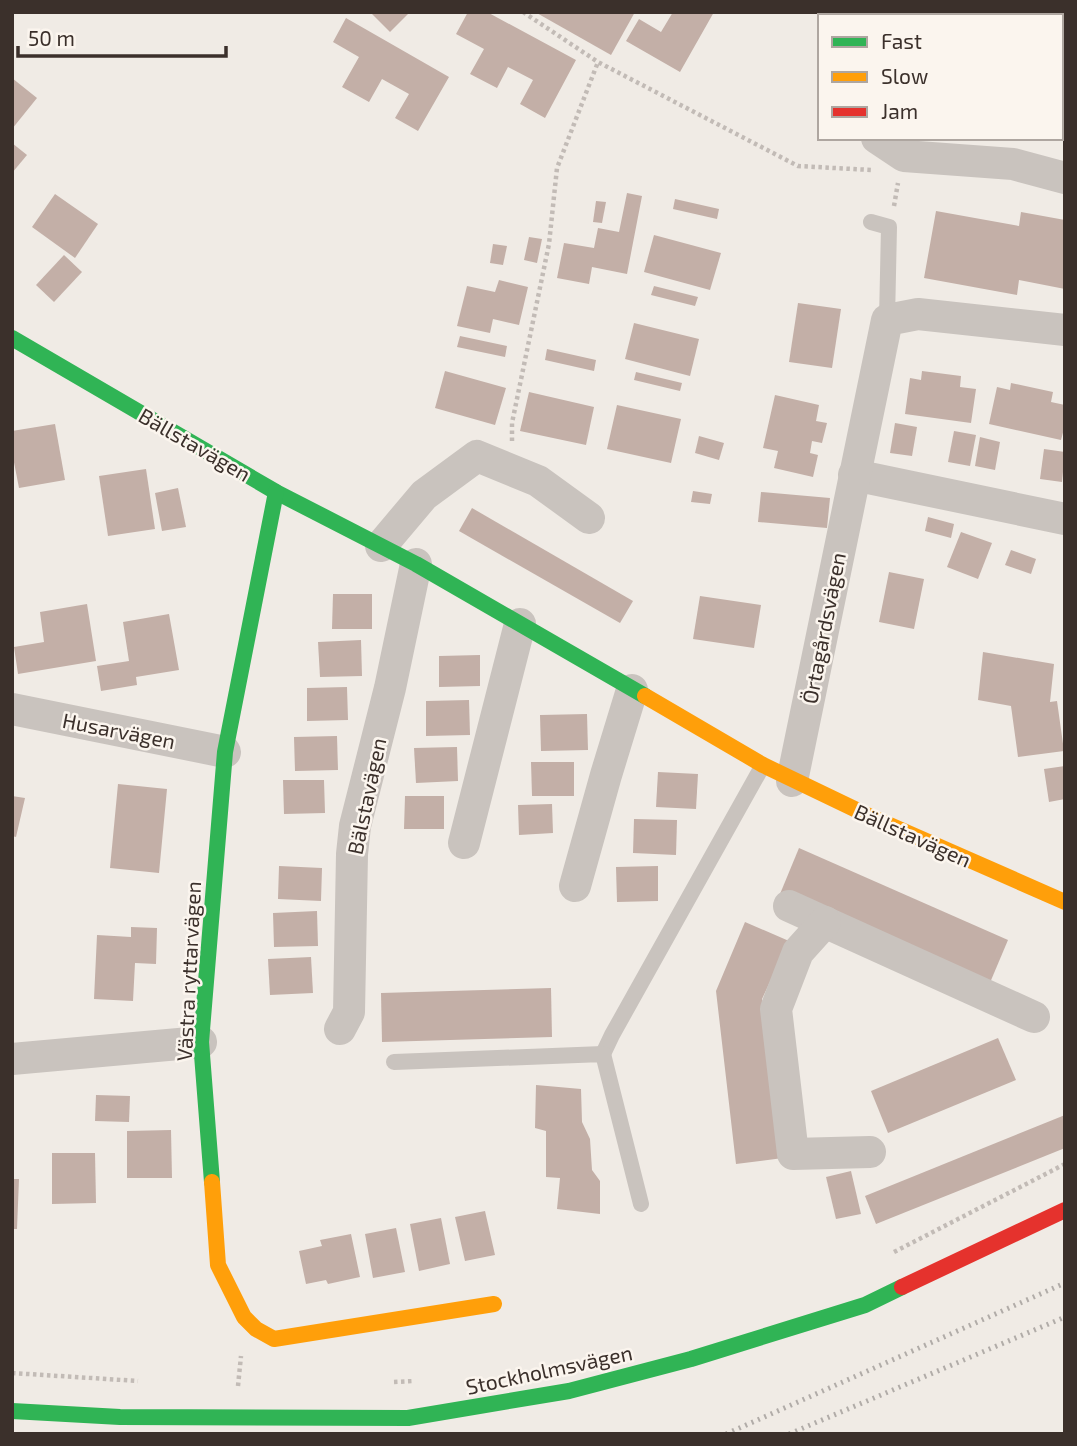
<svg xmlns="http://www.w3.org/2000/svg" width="1077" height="1446" font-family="'Exo 2',sans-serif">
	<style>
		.building { fill: #c3afa7 }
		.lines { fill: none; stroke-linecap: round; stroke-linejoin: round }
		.path { stroke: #c2bbb6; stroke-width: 4.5; stroke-dasharray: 3.5 3.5; stroke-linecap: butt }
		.lane { stroke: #c9c3be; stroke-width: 16 }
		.street { stroke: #c9c3be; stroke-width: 32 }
		.fast { stroke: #30b455; stroke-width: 16 }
		.slow { stroke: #ff9f0a; stroke-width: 16 }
		.jam { stroke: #e5322d; stroke-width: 16 }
		.rail { stroke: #b1aca8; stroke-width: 5; stroke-dasharray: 2 5; stroke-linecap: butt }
		.labels { text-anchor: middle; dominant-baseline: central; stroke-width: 5; stroke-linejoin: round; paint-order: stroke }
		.street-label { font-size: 21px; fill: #3b302b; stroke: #fbf5ee }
	</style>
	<rect width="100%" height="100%" fill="#f0ebe5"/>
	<!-- building -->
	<g class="building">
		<path d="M370,12H410L390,32Z"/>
		<path d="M468,12H487L576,60L545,118L520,104L533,80L508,67L497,88L470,74L484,49L456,34Z"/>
		<path d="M535,12H635L611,55Z"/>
		<path d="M673,12H714L680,72L626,41L639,19L661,32Z"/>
		<path d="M346,18L449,77L418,131L395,118L409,94L382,79L369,102L342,87L359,57L333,42Z"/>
		<path d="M12,78L37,98L12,129Z"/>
		<path d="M12,143L27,155L12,173Z"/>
		<path d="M627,193L642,196L627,274L592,267L589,284L557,278L564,243L594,248L598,228L619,232Z"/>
		<path d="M55,194L98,224L75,258L32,227Z"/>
		<path d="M675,199L719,209L717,219L673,209Z"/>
		<path d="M596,201L606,202L602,223L593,222Z"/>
		<path d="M936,211L1019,226L1021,212L1065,220V289L1019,280L1017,295L924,278Z"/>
		<path d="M654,235L721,253L710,290L644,272Z"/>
		<path d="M529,237L542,239L537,263L524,260Z"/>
		<path d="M493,244L507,246L503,265L490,263Z"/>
		<path d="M64,255L82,272L54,302L36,285Z"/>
		<path d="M499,280L528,287L519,325L493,319L490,333L457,326L467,286L495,292Z"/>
		<path d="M654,286L698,297L695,306L651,295Z"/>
		<path d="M798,303L841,309L832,368L789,362Z"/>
		<path d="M634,323L699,339L690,376L625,359Z"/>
		<path d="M460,336L507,346L505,357L457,347Z"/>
		<path d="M547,349L596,360L594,371L545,360Z"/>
		<path d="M445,371L506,388L495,425L435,408Z"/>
		<path d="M922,371L961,376L960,387L976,389L971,423L905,414L910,378L921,380Z"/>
		<path d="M636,372L682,383L680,391L634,380Z"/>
		<path d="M1011,383L1053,392L1051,402L1065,405V425L1061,440L989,424L997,387L1010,390Z"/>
		<path d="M529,392L594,407L586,445L520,431Z"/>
		<path d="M775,395L819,405L816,421L827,423L822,443L812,441L810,453L818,455L813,477L774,468L778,451L763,448Z"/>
		<path d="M617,405L681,419L671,463L607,449Z"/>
		<path d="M895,423L917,427L912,456L890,453Z"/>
		<path d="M55,424L65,480L19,488L12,452V431Z"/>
		<path d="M954,431L976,435L970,466L948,462Z"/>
		<path d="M699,436L724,443L719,460L695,453Z"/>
		<path d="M980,437L1000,442L995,470L975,466Z"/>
		<path d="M1044,449L1065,452L1062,482L1040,479Z"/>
		<path d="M146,469L155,529L108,536L99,476Z"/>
		<path d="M178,488L186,527L162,531L155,493Z"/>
		<path d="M693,491L712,494L710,504L691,502Z"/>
		<path d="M761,492L830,498L827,528L758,522Z"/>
		<path d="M472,508L633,601L620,623L459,531Z"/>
		<path d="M928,517L954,524L951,538L925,531Z"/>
		<path d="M961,532L992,543L978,579L947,567Z"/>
		<path d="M1011,550L1036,559L1031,574L1005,565Z"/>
		<path d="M889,572L924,579L914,629L879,622Z"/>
		<path d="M333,594H372V629H332Z"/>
		<path d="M700,596L761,605L754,648L693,639Z"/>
		<path d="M87,604L96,661L18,674L14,647L44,642L40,612Z"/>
		<path d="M169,614L179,670L136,677L137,685L101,691L97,666L129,661L123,622Z"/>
		<path d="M361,640L362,676L320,677L318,642Z"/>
		<path d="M983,652L1054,664L1050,702L1057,701L1064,751L1018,757L1011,706L978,700Z"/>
		<path d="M480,655V686L439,687V656Z"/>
		<path d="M347,687L348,720L307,721V688Z"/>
		<path d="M469,700L470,735L426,736V701Z"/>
		<path d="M587,714L588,750L541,751L540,715Z"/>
		<path d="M337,736L338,770L295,771L294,737Z"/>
		<path d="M457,747L458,781L416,783L414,748Z"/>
		<path d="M531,762H574V796H532Z"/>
		<path d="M1065,766V799L1049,802L1044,769Z"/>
		<path d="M658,772L698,774L696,809L656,807Z"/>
		<path d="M283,780H324L325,813L284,814Z"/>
		<path d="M118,784L167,789L159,873L110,868Z"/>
		<path d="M12,796L25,798L16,837L12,836Z"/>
		<path d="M405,796H444V829H404Z"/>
		<path d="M552,804L553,833L519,835L518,805Z"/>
		<path d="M634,819L677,820L676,855L633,853Z"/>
		<path d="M799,848L1008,940L989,985L780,894Z"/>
		<path d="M279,866L322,868L321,901L278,899Z"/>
		<path d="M658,866V901L617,902L616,867Z"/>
		<path d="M317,911L318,946L274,947L273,913Z"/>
		<path d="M745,922L789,941L762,999L783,1158L736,1164L716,991Z"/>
		<path d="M131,927L157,928L156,964L135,963L133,1001L94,999L97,935L131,937Z"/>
		<path d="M311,957L313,993L270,995L268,959Z"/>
		<path d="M551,988L552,1037L382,1042L381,993Z"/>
		<path d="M998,1038L1016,1080L888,1133L871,1091Z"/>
		<path d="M536,1085L581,1089L582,1122L590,1139L592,1170L600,1181V1214L557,1209L560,1178L546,1177V1131L535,1128Z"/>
		<path d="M96,1095L130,1096L129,1122L95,1121Z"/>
		<path d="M1065,1115V1148L876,1224L865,1196Z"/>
		<path d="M171,1130L172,1178H127V1131Z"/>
		<path d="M52,1153H95L96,1203L52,1204Z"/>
		<path d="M851,1171L861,1214L836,1219L826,1177Z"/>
		<path d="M12,1179H19L17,1229H12Z"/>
		<path d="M485,1211L495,1255L465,1261L455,1217Z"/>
		<path d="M441,1218L450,1264L419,1271L410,1224Z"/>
		<path d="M396,1228L405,1272L373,1278L365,1234Z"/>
		<path d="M351,1234L360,1277L328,1284L326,1280L306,1284L299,1251L322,1246L320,1240Z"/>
	</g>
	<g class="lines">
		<!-- path -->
		<g class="path">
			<path d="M523,12L598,62L798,166L871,170"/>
			<path d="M894,206L898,183"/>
			<path d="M512,441V423L549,244L557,168L598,62"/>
			<path d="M894,1252L1065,1164"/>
			<path d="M12,1373L138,1381"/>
			<path d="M394,1382L414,1381"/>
			<path d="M238,1386L241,1356"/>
		</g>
		<!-- lane -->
		<g class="lane">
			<path d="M871,222L889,227L887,320"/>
			<path d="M603,1054L612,1035L763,765"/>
			<path d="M394,1062L603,1054L641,1204"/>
		</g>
		<!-- street -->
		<g class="street">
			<path d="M1006,12L1009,16"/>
			<path d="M898,16V12"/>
			<path d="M1061,30L1065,31"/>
			<path d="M877,138L904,156L1013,164L1065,178"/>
			<path d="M854,475L1065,519"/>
			<path d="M381,546L424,495L477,456L538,481L589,518"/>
			<path d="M12,709L225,752"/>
			<path d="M792,781L887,320L918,314L1065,330"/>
			<path d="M464,843L520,624"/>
			<path d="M575,886L606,775L632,690"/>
			<path d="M789,906L1034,1017"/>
			<path d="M825,922L798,952L776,1009L793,1154L870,1152"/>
			<path d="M340,1029L349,1012L352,854L355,826L390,688L416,564"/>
			<path d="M12,1059L201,1042"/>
		</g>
		<!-- fast -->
		<g class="fast">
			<path d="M12,338L276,492L416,564L645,696"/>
			<path d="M212,1182L201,1042L225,752L276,492"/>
			<path d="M12,1411L120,1417L408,1418L569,1391L691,1359L865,1305L902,1287"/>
		</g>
		<!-- slow -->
		<g class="slow">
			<path d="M645,696L763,765L867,815L1065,902"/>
			<path d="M212,1182L218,1265L244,1317L256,1329L274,1339L494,1304"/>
		</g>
		<!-- jam -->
		<path class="jam" d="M902,1287L1065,1210"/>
		<!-- rail -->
		<g class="rail">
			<path d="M726,1434L1065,1283"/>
			<path d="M789,1434L1065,1317"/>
		</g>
	</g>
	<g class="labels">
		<!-- street labels -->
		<g class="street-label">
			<text transform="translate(195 444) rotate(30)">Bällstavägen</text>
			<text transform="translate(823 628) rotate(-79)">Örtagårdsvägen</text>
			<text transform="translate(119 730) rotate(11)">Husarvägen</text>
			<text transform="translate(366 796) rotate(-78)">Bälstavägen</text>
			<text transform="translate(913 835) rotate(24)">Bällstavägen</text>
			<text transform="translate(188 971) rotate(-87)">Västra ryttarvägen</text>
			<text transform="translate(549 1369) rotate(-12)">Stockholmsvägen</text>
		</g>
	</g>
	<!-- border -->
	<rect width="1077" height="1446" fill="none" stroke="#3b302b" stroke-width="28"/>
	<!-- legend -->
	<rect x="818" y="14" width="245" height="126" fill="#fbf5ee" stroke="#aea6a0" stroke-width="2"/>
	<rect x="832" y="37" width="35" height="10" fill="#30b455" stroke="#aea6a0" stroke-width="2"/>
	<text x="881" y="49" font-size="21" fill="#3b302b">Fast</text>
	<rect x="832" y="72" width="35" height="10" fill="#ff9f0a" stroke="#aea6a0" stroke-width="2"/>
	<text x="881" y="84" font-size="21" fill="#3b302b">Slow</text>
	<rect x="832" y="107" width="35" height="10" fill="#e5322d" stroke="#aea6a0" stroke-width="2"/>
	<text x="881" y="119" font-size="21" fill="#3b302b">Jam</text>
	<!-- scale -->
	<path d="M18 46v10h208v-10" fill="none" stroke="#3b302b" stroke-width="3.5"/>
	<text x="28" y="46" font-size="21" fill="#3b302b" stroke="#fbf5ee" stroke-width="5" paint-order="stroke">50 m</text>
</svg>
